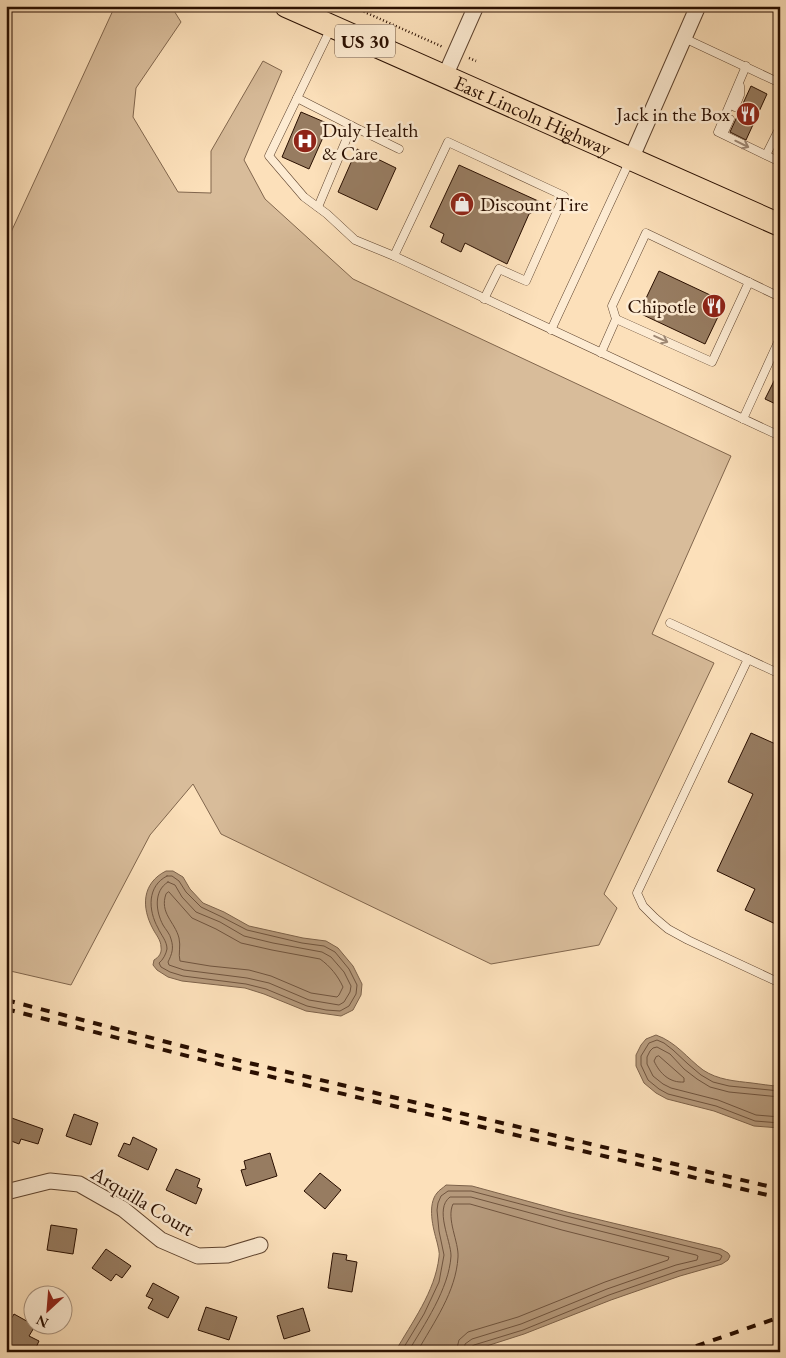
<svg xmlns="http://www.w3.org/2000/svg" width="786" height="1358" font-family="'EB Garamond',serif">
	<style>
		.green { fill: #d8bc9a; stroke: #81664d }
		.water { fill: #b5997b; stroke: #7d624a }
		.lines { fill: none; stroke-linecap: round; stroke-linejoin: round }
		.shore { stroke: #70543e; stroke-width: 1 }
		.building { fill: #977c61; stroke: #2a0f00 }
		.lane-casing { stroke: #5e432e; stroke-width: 9 }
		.street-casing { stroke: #5e432e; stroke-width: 17 }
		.primary-casing { stroke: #2a0f00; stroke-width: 24 }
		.path { stroke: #2a0f00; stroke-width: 2.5; stroke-dasharray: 1 2.5; stroke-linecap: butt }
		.lane { stroke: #fdebd2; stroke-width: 8 }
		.street { stroke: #fdebd2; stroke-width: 15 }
		.primary { stroke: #fce0ba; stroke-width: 22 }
		.rail { stroke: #2a0f00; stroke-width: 4; stroke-dasharray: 9 9; stroke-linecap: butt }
		.oneway { stroke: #9e8874 }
		.labels { text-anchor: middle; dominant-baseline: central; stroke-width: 5; stroke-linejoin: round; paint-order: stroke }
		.shield { fill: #fdebd2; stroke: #69513f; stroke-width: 1 }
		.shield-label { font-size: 19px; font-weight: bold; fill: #2a0f00 }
		.poi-label { font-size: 20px; fill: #2a0f00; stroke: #fdebd2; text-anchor: end }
		.street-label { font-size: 20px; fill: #2a0f00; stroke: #fdebd2 }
	</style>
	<rect width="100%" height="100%" fill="#fce0ba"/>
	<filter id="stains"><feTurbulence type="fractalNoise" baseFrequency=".004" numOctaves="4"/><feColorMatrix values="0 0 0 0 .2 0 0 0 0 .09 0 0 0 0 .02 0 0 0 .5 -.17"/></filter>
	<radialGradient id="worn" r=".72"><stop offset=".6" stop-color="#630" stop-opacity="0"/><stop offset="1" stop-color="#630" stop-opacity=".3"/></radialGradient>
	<!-- green -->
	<path class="green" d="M115,6H171L181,22L136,88L133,117L178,192L211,193V151L263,61L282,71L244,160L265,199L353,279L731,456L652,634L714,663L604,894L617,908L599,945L491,964L221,834L193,784L150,835L71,985L6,970V243Z"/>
	<!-- water -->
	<g class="water">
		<path d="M166,871H173L183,877L190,889L203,903L224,912L249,926L303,938L326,941L338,948L353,966L362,984L361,995L353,1010L341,1016L306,1011L264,994L245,988L182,981L168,977L157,970L153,965L154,960C159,957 162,953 161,947C161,940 156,935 153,929C141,907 142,883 166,871Z"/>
		<path d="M656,1035C676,1042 687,1058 703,1070C718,1080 735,1081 752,1083C761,1084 770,1086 780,1086V1128L754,1126L714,1111L667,1099L656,1093L644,1083L636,1066V1055L641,1045L646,1039Z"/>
		<path d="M446,1185L472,1186L567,1212L721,1249L728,1253L730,1256L728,1260L722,1264L680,1276L611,1300L524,1334L468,1352H395C412,1322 435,1292 439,1257C440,1253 438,1247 437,1242C433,1228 427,1205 437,1193C439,1190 443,1188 446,1185Z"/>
	</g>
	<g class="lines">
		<!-- shore -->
		<g class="shore">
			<path d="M167,876H172L179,881L186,892L201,907L222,917L247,930L302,943L324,946L335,952L349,969L357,985L356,994L349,1006L340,1011L326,1010L307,1006L266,989L246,984L183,976L170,972L161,967L159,963C163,960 166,954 167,949C167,941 161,935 158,928C148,910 147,886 167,876Z"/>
			<path d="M168,882L175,885L182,897L196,912L220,922L244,936L273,943L322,952L331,957L344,972L351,986L350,992L344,1002L339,1005L309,1000L269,983L247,978L184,970L169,965L168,962C172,954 174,948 171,939C170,934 166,930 163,925C156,912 153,891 168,882Z"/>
			<path d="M169,892L192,918L216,929L241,943L272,950L320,959C330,966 338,976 343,987L339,995L337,997L311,993L271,976L249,970L210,966L180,961C178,954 181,946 179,938C175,922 159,913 166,894Z"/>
			<path d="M659,1056L684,1078V1082C670,1083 660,1074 654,1061L656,1057Z"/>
			<path d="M780,1091L729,1086L713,1082L701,1075L688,1064L673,1050L664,1043L657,1040L649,1043L641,1056V1065L648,1080L659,1089L668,1094L716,1106L755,1121L780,1123"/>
			<path d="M780,1097L729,1092L710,1087L697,1079L684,1069L670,1054L657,1047L653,1048L650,1051L647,1057V1064L653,1076L663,1084L671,1088L718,1100L756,1115L780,1117"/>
			<path d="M401,1352L424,1314L439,1282L444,1255L439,1231L437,1210L438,1203L441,1196L448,1191H471L566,1216L719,1254L722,1256L720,1260L678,1271L609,1295L523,1330L474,1345L471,1347L470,1352"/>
			<path d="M408,1352C424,1325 449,1289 451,1256C451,1240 434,1209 450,1197H471L564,1222L696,1255L698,1256L697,1260L676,1265L607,1289L521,1324L472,1339L465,1344L464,1352"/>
			<path d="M417,1352C434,1322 456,1292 458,1257C459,1242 446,1219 453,1204H470L562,1230L669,1257L668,1260L605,1282L518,1317L468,1332L459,1340L456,1352"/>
		</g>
	</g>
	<!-- building -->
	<g class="building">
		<path d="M751,86L767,94L746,140L730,132Z"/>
		<path d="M301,112L329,124L309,169L282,157Z"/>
		<path d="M357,149L396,168L377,210L338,192Z"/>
		<path d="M459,165L547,205L529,214L507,264L465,243L461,252L441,242L444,234L430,227Z"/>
		<path d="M659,271L725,302L705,344L639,313Z"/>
		<path d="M780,369V406L765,399Z"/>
		<path d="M751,733L780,746V926L745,910L755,889L717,871L753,794L728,782Z"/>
		<path d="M74,1114L98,1123L91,1145L66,1136Z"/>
		<path d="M6,1116L43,1129L38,1144L21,1139L19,1144L6,1139Z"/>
		<path d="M133,1137L157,1149L148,1170L118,1156L124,1143L130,1145Z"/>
		<path d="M270,1153L277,1176L246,1186L241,1170L246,1169L244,1161Z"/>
		<path d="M176,1169L200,1179L197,1187L202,1189L196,1204L166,1190Z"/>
		<path d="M320,1173L341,1190L325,1209L304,1191Z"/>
		<path d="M51,1225L77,1229L73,1254L47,1250Z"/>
		<path d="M106,1249L131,1266L122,1278L116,1274L111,1281L92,1268Z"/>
		<path d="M333,1253L347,1255L346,1260L357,1262L352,1292L328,1288Z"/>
		<path d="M153,1283L179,1297L168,1318L148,1308L153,1299L146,1296Z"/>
		<path d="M206,1307L237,1317L229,1340L198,1330Z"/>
		<path d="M303,1308L310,1331L284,1339L277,1316Z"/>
		<path d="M14,1314L32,1324V1326H35L29,1336L39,1341L34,1352H22L6,1343V1328Z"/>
	</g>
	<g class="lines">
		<!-- lane casing -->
		<g class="lane-casing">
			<g id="lane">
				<path d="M331,28L269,156L304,197L327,214L355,240L394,256L780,436"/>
				<path d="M684,38L780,83"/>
				<path d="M746,66L718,132L780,162"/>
				<path d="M297,98L352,126L318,207"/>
				<path d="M735,107L740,95V86"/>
				<path d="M352,126L399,149"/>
				<path d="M723,134L730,119"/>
				<path d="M766,155L780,127"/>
				<path d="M394,256L448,142L564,196L526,281L499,269L484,299"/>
				<path d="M616,319L712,362L749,282"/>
				<path d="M551,330L630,160"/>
				<path d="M601,353L616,319L612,306L646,233L780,297"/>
				<path d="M743,419L780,338"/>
				<path d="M670,623L780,674"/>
				<path d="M748,659L637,893L643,906L655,918L668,929L688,940L780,983"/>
			</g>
		</g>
		<!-- street casing -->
		<g class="street-casing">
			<g id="street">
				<path d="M445,76L476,6"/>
				<path d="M631,159L698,6"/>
				<path d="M6,1192L50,1181L79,1184L123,1209L161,1240L198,1256L227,1255L260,1245"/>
			</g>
		</g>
		<!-- primary casing -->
		<g class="primary-casing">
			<g id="primary">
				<path id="s1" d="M286,6L780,225"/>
			</g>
		</g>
		<!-- path -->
		<g class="path">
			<path d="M351,6L443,47"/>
			<path d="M469,58L476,61"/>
		</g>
		<!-- lane -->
		<use href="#lane" class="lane"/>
		<!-- street -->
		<use href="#street" class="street"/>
		<!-- primary -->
		<use href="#primary" class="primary"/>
		<!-- rail -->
		<g class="rail">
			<path d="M6,1000L228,1058L780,1189"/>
			<path d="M6,1009L226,1066L780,1198"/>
			<path d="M679,1352L780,1317"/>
		</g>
	</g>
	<!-- one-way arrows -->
	<defs><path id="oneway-shaft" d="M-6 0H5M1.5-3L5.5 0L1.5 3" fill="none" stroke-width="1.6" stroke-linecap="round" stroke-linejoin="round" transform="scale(1.25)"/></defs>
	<g class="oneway">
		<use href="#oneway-shaft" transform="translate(742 144) rotate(26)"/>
		<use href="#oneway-shaft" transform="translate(661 339) rotate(25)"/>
	</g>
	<!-- icons -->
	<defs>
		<g id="restaurant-disc" transform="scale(1.25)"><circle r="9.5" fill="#8f2418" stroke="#fdebd2"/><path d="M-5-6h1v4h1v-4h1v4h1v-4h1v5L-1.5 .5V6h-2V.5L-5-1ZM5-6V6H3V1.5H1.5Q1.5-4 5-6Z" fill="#fff"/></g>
		<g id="hospital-disc" transform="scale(1.25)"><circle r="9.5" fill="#8f2418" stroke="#fdebd2"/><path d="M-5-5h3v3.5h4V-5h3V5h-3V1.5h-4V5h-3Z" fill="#fff"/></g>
		<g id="shop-disc" transform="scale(1.25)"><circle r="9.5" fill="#8f2418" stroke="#fdebd2"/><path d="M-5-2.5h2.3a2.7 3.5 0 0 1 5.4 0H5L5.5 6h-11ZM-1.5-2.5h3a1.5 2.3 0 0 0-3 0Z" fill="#fff"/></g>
	</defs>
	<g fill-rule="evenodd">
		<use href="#restaurant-disc" x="748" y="114"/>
		<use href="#hospital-disc" x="305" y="141"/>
		<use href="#shop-disc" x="462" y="204"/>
		<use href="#restaurant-disc" x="714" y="306"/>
	</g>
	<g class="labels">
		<!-- shield labels -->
		<rect class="shield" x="335" y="24.5" width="60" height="33" rx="4"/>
		<g class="shield-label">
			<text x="365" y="41">US 30</text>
		</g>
		<!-- poi labels -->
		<g class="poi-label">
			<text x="730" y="114">Jack in the Box</text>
			<text x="322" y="130" text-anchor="start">Duly Health<tspan x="322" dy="23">&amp; Care</tspan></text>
			<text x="480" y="204" text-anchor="start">Discount Tire</text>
			<text x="696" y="306">Chipotle</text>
		</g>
		<!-- street labels -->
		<g class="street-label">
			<text stroke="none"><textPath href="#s1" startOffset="270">East Lincoln Highway</textPath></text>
			<text transform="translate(143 1201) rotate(31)">Arquilla Court</text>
		</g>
	</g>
	<!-- margin -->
	<rect width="786" height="1358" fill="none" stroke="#fce0ba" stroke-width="25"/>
	<rect x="8" y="8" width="771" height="1343" fill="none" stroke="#2a0f00" stroke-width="2.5"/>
	<rect x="12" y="12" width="761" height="1333" fill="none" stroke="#2a0f00"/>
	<!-- north arrow -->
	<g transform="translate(48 1310) rotate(206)"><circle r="24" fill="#fdebd2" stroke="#a9937e"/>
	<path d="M0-4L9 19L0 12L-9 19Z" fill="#8f2418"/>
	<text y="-8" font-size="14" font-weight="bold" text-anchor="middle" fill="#2a0f00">N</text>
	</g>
	<rect width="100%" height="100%" filter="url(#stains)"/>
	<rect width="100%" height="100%" fill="url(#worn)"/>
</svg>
